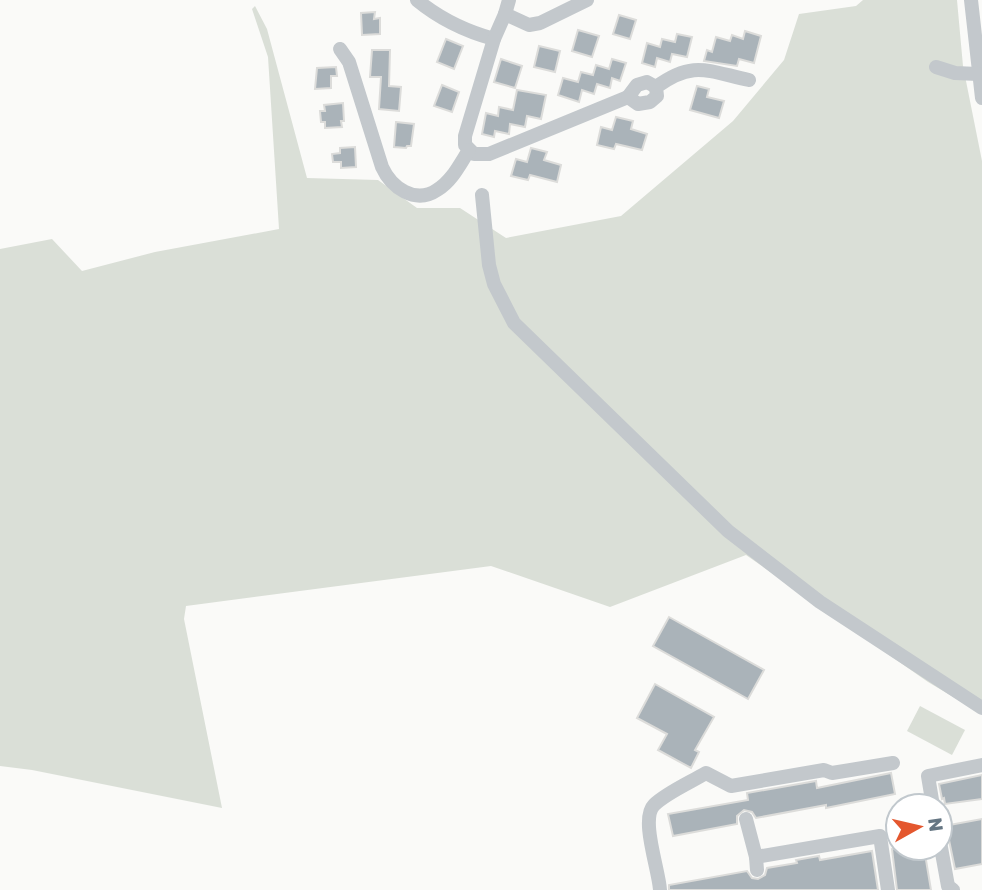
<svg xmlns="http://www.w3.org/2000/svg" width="982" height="890" font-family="Rubik,sans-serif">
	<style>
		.green { fill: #dadfd7 }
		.building { fill: #aab3b9; stroke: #dcdcda; stroke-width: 2 }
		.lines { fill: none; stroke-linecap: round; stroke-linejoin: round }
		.minor { stroke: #c3c8cc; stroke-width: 14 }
	</style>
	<rect width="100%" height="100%" fill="#fafaf8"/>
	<!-- green -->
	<g class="green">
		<path d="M863,0H957L963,66L982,161V714L928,682L746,555L610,607L491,566L186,606L184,619L222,808L32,770L0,766V249L52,239L82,271L155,252L279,229L268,57L252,9L255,6L267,29L307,178L378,180L417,208H460L506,238L621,216L733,121L784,60L799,14L856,6Z"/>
		<path d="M920,706L965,730L952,755L907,731Z"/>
	</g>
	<!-- building -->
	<g class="building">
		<path d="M375,12L374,19L380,18V34L362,35L361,13Z"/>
		<path d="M619,15L636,20L630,39L613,34Z"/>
		<path d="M578,30L599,36L592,57L572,51Z"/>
		<path d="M745,31L761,36L754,63L739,59L737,66L704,61L707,50L712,52L716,37L730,41L732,35L743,39Z"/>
		<path d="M677,34L692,37L687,57L672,54L670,62L657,58L655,67L642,63L647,43L660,47L662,39L675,42Z"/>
		<path d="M446,39L463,46L454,69L437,62Z"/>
		<path d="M539,46L560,51L555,72L534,67Z"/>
		<path d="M372,50H390L389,86L401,87L399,111L379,109L381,77H370Z"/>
		<path d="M501,59L522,66L515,88L494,82Z"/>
		<path d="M612,59L626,63L620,81L612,78L610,88L597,84L594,94L582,90L579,102L558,95L563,78L578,82L581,72L593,75L596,65L609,69Z"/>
		<path d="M336,67L337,76H331V88L315,89L317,68Z"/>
		<path d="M442,85L459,92L452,112L434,106Z"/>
		<path d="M697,86L709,89L707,97L724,101L719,118L690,110Z"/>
		<path d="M517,90L546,95L541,119L527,116L525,127L510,124L509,134L495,131L494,137L482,134L486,113L498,116L499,107L513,110Z"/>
		<path d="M343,103L344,121H341L342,127L325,128V122H321L320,111H325L324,105Z"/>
		<path d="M616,117L633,121L631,129L647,134L642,150L616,144L614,149L597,145L601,127L612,130Z"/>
		<path d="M396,122L414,124L411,146H407L406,148L394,147Z"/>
		<path d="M355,147L356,167L341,168V162H333L332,154L340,153V148Z"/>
		<path d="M531,148L547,152L544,160L561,165L557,182L530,175L528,180L511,176L516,159L527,162Z"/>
		<path d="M669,617L764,670L748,699L653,646Z"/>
		<path d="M655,684L714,717L695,750L699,752L691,768L658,750L667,734L637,718Z"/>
		<path d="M891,773L895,794L826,808V805L756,818L752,812L744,810L737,816V824L673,836L668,814L748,800L747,793L816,781L817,788Z"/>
		<path d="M982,775V799L945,804L944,798L942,799L939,784Z"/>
		<path d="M982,819V864L955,869L949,840L944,826Z"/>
		<path d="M897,848H924L931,890H897L892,849Z"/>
		<path d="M872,851L878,890H669V885L747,871L752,878L758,879L765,875L767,868L797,863L796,860L819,856L820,860Z"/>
	</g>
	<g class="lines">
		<!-- minor -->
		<g class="minor">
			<path d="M417,0C440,19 465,31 494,39"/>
			<path d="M509,0L505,14L529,25L540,23L587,0"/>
			<path d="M971,0L982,98"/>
			<path d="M505,14L494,39L465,136V145L474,154H489L628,97L638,104L650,102L657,96L656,87C693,60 707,71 749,80"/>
			<path d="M340,49L349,62L382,167C391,187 415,205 437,190C452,181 460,164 469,150"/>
			<path d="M936,67L955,73L978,74"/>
			<path d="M628,97L637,85L647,82L656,87"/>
			<path d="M482,195L489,265L494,284L514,323L728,531L820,602L982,708"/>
			<path d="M933,806L928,776L982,765"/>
			<path d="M746,819L756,857L757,870"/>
			<path d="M940,842L948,886L953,890"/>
			<path d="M756,857L880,836L888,890"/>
			<path d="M660,890C659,870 640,819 654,805C666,793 691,782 706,773L731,786L824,770L832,773L893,763"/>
		</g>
	</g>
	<!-- north arrow -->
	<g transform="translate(919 827) rotate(82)"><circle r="33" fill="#ffffff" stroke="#c1c8cd" stroke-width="2"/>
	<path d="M0-5L12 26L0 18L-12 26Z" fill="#e4572e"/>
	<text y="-10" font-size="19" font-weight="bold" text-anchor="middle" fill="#657683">N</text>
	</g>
</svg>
